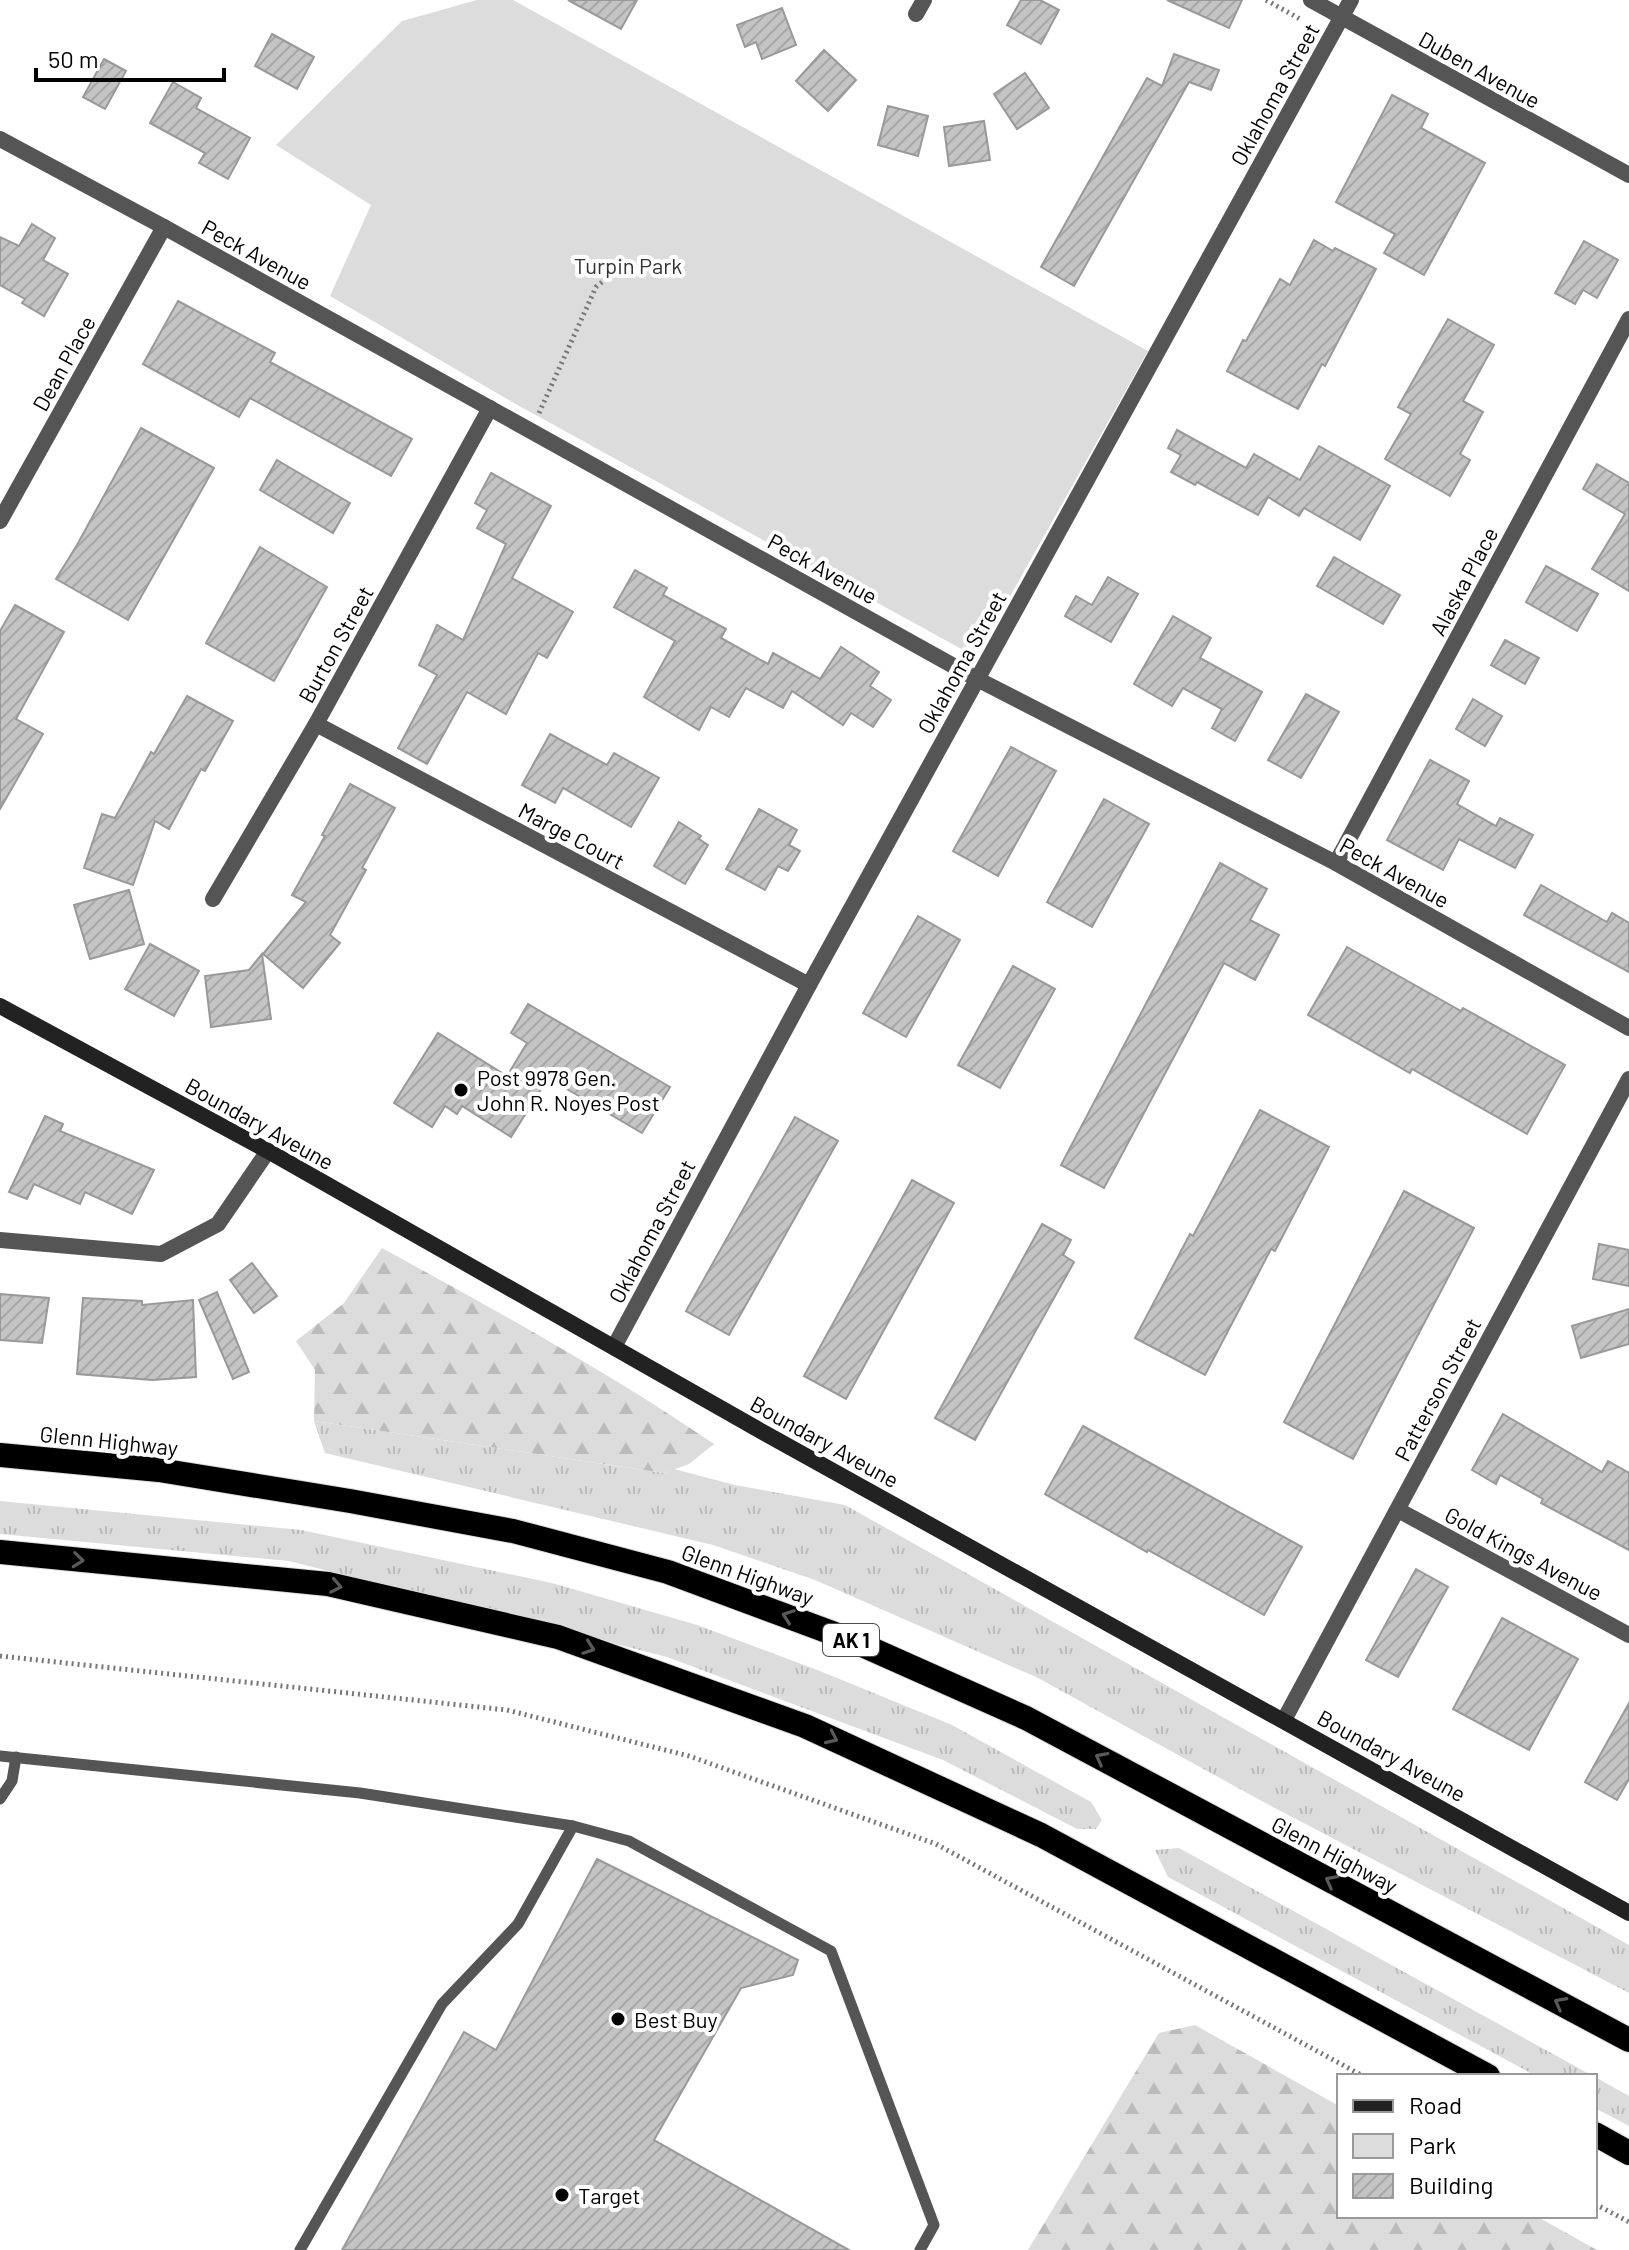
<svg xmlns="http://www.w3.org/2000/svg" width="1629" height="2250" font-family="Barlow,sans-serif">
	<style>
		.grass { fill: url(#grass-tufts) }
		.forest { fill: url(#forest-firs) }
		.park { fill: #dcdcdc }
		.building { fill: url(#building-hatch); stroke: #999; stroke-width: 2 }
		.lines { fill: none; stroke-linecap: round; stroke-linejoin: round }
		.highway-casing { stroke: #dbdbdb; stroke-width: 26 }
		.path { stroke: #777; stroke-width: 5; stroke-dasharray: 2 4; stroke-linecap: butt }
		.lane { stroke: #555; stroke-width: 11 }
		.street { stroke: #555; stroke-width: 16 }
		.secondary { stroke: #222; stroke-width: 16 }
		.highway { stroke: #000; stroke-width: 24 }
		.oneway { stroke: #595959 }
		.poi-dot { fill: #000; stroke: #fff; stroke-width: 3 }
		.labels { text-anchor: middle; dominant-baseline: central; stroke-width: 8; stroke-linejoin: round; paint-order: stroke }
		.shield { fill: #fff; stroke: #4c4c4c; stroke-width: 2 }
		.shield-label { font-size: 20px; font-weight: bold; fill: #000 }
		.street-label { font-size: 22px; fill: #000; stroke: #fff }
		.park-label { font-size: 22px; fill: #333; stroke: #fff }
		.poi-label { font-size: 22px; fill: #000; stroke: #fff; text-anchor: start }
	</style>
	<defs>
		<pattern id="grass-tufts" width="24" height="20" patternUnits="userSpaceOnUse" patternTransform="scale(2)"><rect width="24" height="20" fill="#dcdcdc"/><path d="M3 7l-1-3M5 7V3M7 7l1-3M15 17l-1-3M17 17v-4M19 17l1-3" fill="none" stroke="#bbb"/></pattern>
		<pattern id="forest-firs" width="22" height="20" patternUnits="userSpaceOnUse" patternTransform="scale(2)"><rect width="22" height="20" fill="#dcdcdc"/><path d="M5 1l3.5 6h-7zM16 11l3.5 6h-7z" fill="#bbb"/></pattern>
		<pattern id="building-hatch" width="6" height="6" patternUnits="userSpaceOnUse" patternTransform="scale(2)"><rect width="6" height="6" fill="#c4c4c4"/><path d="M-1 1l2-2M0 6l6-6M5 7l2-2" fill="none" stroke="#a7a7a7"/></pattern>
	</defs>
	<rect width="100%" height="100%" fill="#fff"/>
	<!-- grass -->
	<g class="grass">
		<path d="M314,1421L664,1473L674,1469L735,1485L845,1505L1629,1945V1993L1269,1805L1038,1678L815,1580L713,1545L325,1453Z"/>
		<path d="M0,1501L301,1530L552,1583L697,1625L820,1671L952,1725L1091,1802L1102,1820L1096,1829H1077L943,1760L667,1657L289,1561L0,1534Z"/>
		<path d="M1179,1848L1593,2076H1536L1168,1877L1155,1850Z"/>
		<path d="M1595,2077L1629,2096V2126L1595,2108Z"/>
	</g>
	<!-- forest -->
	<g class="forest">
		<path d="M382,1248C495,1310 608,1372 714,1444L689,1464L664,1473L314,1421L315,1370L296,1341L344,1303Z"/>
		<path d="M1195,2025L1339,2106V2216H1536L1597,2250H1028L1159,2033Z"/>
	</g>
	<!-- park -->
	<path class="park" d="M477,0H513L1148,351L976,657L512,402L330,296L371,205L276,145L402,21Z"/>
	<!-- building -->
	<g class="building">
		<path d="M568,0H637L621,29Z"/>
		<path d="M1021,0H1040L1059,10L1041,44L1007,25Z"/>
		<path d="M1167,0H1242L1229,28Z"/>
		<path d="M782,8L796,45L762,59L756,42L745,47L737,25Z"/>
		<path d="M272,34L314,57L297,89L255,66Z"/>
		<path d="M824,50L856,80L828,111L796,81Z"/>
		<path d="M1174,54L1219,70L1211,90L1189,82L1074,286L1041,267L1147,78L1162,86Z"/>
		<path d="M104,59L126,71L105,109L83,97Z"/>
		<path d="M1025,73L1049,108L1017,129L994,94Z"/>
		<path d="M173,82L201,98L196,108L250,138L228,179L199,163L205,153L150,123Z"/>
		<path d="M1392,95L1428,114L1421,128L1485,163L1424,275L1384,253L1395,234L1336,202Z"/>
		<path d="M888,106L928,116L918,156L878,145Z"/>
		<path d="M984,121L990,160L949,166L944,127Z"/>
		<path d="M32,224L55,238L43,260L68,274L44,316L22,303L25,299L0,285V237L19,246Z"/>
		<path d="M1314,240L1333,251L1335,248L1376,269L1325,366L1322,364L1298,409L1227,371L1243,340L1246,341L1280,279L1290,285Z"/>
		<path d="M1584,241L1618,260L1597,298L1583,290L1575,304L1555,293Z"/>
		<path d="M178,301L275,353L270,362L412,439L391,476L250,398L239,417L143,364Z"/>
		<path d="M1448,319L1494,345L1463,401L1483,412L1460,454L1470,460L1450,496L1385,459L1411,414L1398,407Z"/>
		<path d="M141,428L214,468L128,620L56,579L77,545Z"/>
		<path d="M1177,430L1246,468L1254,454L1300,480L1319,446L1390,486L1360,540L1304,508L1299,516L1268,497L1258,515L1197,482L1195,485L1171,472L1181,455L1168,448Z"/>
		<path d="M277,460L350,503L333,533L260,490Z"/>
		<path d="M1597,464L1629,483V591L1592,569L1625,514L1583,489Z"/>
		<path d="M491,473L551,506L512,578L573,612L547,658L538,653L506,714L467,692L427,764L398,748L437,675L419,665L437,625L463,640L506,544L477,528L487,510L475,503Z"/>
		<path d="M260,547L327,587L274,681L206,643Z"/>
		<path d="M1334,557L1400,595L1383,624L1317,586Z"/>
		<path d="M1546,566L1598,594L1577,631L1526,602Z"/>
		<path d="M635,570L667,588L663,595L726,629L721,638L768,664L773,653L820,679L841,647L879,672L870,686L891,700L873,727L851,713L843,725L792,691L783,708L746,688L729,717L711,707L699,730L644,697L675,641L614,607Z"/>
		<path d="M1108,577L1138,594L1111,642L1065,616L1076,596L1092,605Z"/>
		<path d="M15,605L64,632L16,719L43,734L0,809V631Z"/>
		<path d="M1173,616L1211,638L1200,658L1262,692L1235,741L1212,728L1222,709L1183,688L1172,706L1134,684Z"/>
		<path d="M1505,640L1539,658L1525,684L1491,665Z"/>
		<path d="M1306,694L1339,712L1301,778L1268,760Z"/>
		<path d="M187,696L233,721L205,771L201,769L169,829L155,821L133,885L84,868L102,814L115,818L151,752L154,754Z"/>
		<path d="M1473,699L1502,716L1485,746L1456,729Z"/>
		<path d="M550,734L607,765L614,753L659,778L631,827L563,788L555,803L522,785Z"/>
		<path d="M1011,747L1056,771L998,876L953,851Z"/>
		<path d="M1430,760L1469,781L1457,804L1496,826L1500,818L1533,835L1515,868L1459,839L1443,870L1387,840Z"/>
		<path d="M350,784L395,808L362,868L366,870L330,935L340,943L303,988L263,954L306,902L292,895L325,836L322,835Z"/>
		<path d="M1104,799L1149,824L1092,927L1047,902Z"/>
		<path d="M759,809L797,830L789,845L800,851L788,871L778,866L765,890L726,869Z"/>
		<path d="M679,822L701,836L699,839L708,845L685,884L654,866Z"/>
		<path d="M1220,863L1267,889L1250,920L1279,935L1255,980L1224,963L1104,1188L1061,1165Z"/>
		<path d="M1541,885L1607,922L1612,913L1629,923V972L1524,915Z"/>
		<path d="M129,890L144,944L90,959L74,905Z"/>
		<path d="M918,916L960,940L906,1037L863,1013Z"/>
		<path d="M150,944L199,971L174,1016L125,989Z"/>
		<path d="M1347,947L1461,1011L1463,1008L1565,1065L1527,1134L1412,1069L1410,1073L1308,1015Z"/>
		<path d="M262,954L271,1019L211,1027L205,976L249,970Z"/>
		<path d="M1013,966L1055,989L1000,1088L958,1065Z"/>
		<path d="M528,1004L670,1087L642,1133L548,1078L511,1137L462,1106L457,1114L445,1106L432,1127L394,1103L438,1033L507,1076L527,1043L511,1033Z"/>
		<path d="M1260,1110L1329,1147L1275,1251L1271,1249L1205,1375L1135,1338L1190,1234L1193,1236Z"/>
		<path d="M45,1116L63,1124L60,1131L154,1170L132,1214L85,1192L80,1204L34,1184L27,1199L9,1192Z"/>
		<path d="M795,1117L838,1141L729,1335L686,1311Z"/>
		<path d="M912,1180L954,1203L846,1399L804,1376Z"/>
		<path d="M1404,1191L1474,1228L1353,1459L1284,1422Z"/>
		<path d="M1042,1224L1071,1240L1063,1255L1074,1262L975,1440L935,1418Z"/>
		<path d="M1599,1244L1629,1250V1286L1593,1279Z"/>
		<path d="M252,1263L277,1296L254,1313L230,1280Z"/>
		<path d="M217,1292L249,1372L233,1379L199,1300Z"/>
		<path d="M0,1294L49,1298L42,1343L0,1340Z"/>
		<path d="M83,1298L142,1301V1305L193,1300L196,1377L152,1380L77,1374Z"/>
		<path d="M1629,1309V1344L1581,1358L1572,1326Z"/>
		<path d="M1503,1414L1602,1472L1608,1461L1629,1473V1550L1541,1503L1543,1499L1500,1475L1496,1484L1472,1470Z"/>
		<path d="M1083,1426L1302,1547L1264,1615L1148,1550L1147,1552L1045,1494Z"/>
		<path d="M1416,1569L1448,1587L1398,1677L1366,1660Z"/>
		<path d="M1502,1618L1578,1659L1529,1750L1453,1709Z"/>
		<path d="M1629,1703V1779L1617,1800L1585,1782Z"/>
		<path d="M597,1859L798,1960L793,1975L741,1988L654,2140L849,2250H342L464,2032L496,2050Z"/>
	</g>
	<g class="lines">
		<!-- highway casing -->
		<g class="highway-casing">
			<g id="highway">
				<path d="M0,1455L159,1470L350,1501L513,1531L668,1572L851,1640L1026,1718L1629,2040"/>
				<path d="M0,1552L328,1584L558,1637L805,1726L1041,1835L1488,2076"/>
				<path d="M1595,2134L1629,2153"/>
			</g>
		</g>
		<!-- path -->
		<g class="path">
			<path d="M1266,0L1300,19"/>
			<path d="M539,413L596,287L612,274L616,266"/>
			<path d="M0,1656L507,1710L689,1756L936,1844L1363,2076"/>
			<path d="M1595,2204L1629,2222"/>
		</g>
		<!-- lane -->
		<g class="lane">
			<path d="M0,1756L360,1793L573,1826L629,1841L831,1951L934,2225L920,2250"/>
			<path d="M0,1799L12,1781L16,1757"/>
			<path d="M300,2250L442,2004L518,1924L573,1826"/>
		</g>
		<!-- street -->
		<g class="street">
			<path d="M1311,0L1629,175"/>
			<path d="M916,14L924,0"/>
			<path d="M0,139L164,227L977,679L1336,863L1629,1028"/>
			<path d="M0,521L164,227"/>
			<path d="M316,724L809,985"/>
			<path d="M1336,863L1629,319"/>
			<path d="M213,899L316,724L490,408"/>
			<path d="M0,1240L161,1254L218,1224L268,1151"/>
			<path d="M614,1347L809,985L1351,0"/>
			<path d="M1398,1510L1629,1635"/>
			<path d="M1284,1720L1629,1079"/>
		</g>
		<!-- secondary -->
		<path class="secondary" d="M0,1006L268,1151L768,1435L1629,1913"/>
		<!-- highway -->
		<use href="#highway" class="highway"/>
	</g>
	<!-- one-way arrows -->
	<defs><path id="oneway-chevron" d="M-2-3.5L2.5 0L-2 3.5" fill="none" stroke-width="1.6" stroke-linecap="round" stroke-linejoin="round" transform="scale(2)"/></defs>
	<g class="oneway">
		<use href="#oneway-chevron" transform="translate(78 1560) rotate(6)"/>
		<use href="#oneway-chevron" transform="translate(336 1586) rotate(11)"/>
		<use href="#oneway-chevron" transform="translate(788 1616) rotate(-160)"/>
		<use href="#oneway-chevron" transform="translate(589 1648) rotate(20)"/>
		<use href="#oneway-chevron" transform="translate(832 1738) rotate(25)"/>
		<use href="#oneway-chevron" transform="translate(1101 1758) rotate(-152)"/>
		<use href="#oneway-chevron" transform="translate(1331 1881) rotate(-152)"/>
		<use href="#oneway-chevron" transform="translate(1560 2003) rotate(-152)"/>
	</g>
	<!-- markers -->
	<g class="poi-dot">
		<circle cx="461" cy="1090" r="8"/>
		<circle cx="618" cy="2019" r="8"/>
		<circle cx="562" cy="2195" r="8"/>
	</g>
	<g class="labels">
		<!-- shield labels -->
		<rect class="shield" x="823" y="1624" width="56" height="32" rx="6"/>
		<g class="shield-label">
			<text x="851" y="1640">AK 1</text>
		</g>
		<!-- street labels -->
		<g class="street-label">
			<text transform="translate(1480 69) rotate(29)">Duben Avenue</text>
			<text transform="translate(1274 94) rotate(-61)">Oklahoma Street</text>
			<text transform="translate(257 254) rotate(29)">Peck Avenue</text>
			<text transform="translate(63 363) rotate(-61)">Dean Place</text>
			<text transform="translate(823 568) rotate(29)">Peck Avenue</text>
			<text transform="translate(1463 581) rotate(-62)">Alaska Place</text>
			<text transform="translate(335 644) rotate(-61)">Burton Street</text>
			<text transform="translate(961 662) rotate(-61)">Oklahoma Street</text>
			<text transform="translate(572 835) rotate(28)">Marge Court</text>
			<text transform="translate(1395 872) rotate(29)">Peck Avenue</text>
			<text transform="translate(260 1123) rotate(29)">Boundary Aveune</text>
			<text transform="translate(651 1231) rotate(-62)">Oklahoma Street</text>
			<text transform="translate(1437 1389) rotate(-62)">Patterson Street</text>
			<text transform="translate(109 1440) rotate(6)">Glenn Highway</text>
			<text transform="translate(825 1441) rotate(29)">Boundary Aveune</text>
			<text transform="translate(1524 1553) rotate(28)">Gold Kings Avenue</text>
			<text transform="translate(748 1574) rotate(20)">Glenn Highway</text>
			<text transform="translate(1392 1755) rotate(29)">Boundary Aveune</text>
			<text transform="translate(1335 1854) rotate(28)">Glenn Highway</text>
		</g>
		<!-- park labels -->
		<g class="park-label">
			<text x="628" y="265">Turpin Park</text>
		</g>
		<!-- poi labels -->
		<g class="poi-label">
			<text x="477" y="1077">Post 9978 Gen.<tspan x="477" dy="25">John R. Noyes Post</tspan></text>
			<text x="634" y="2019">Best Buy</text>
			<text x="578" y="2195">Target</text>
		</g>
	</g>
	<!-- legend -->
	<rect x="1337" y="2074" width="260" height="144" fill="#ffffff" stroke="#999999" stroke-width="2"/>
	<rect x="1353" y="2100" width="40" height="12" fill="#222222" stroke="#999999" stroke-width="2"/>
	<text x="1409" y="2114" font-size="24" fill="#000000">Road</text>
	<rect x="1353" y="2134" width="40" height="24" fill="#dcdcdc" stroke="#999999" stroke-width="2"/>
	<text x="1409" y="2154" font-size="24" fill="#000000">Park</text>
	<rect x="1353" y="2174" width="40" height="24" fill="url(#building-hatch)" stroke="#999999" stroke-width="2"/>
	<text x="1409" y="2194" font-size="24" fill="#000000">Building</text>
	<!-- scale -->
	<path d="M36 68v12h188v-12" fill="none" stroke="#000000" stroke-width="4"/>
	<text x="48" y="68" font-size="24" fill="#000000" stroke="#ffffff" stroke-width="6" paint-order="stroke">50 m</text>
</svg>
